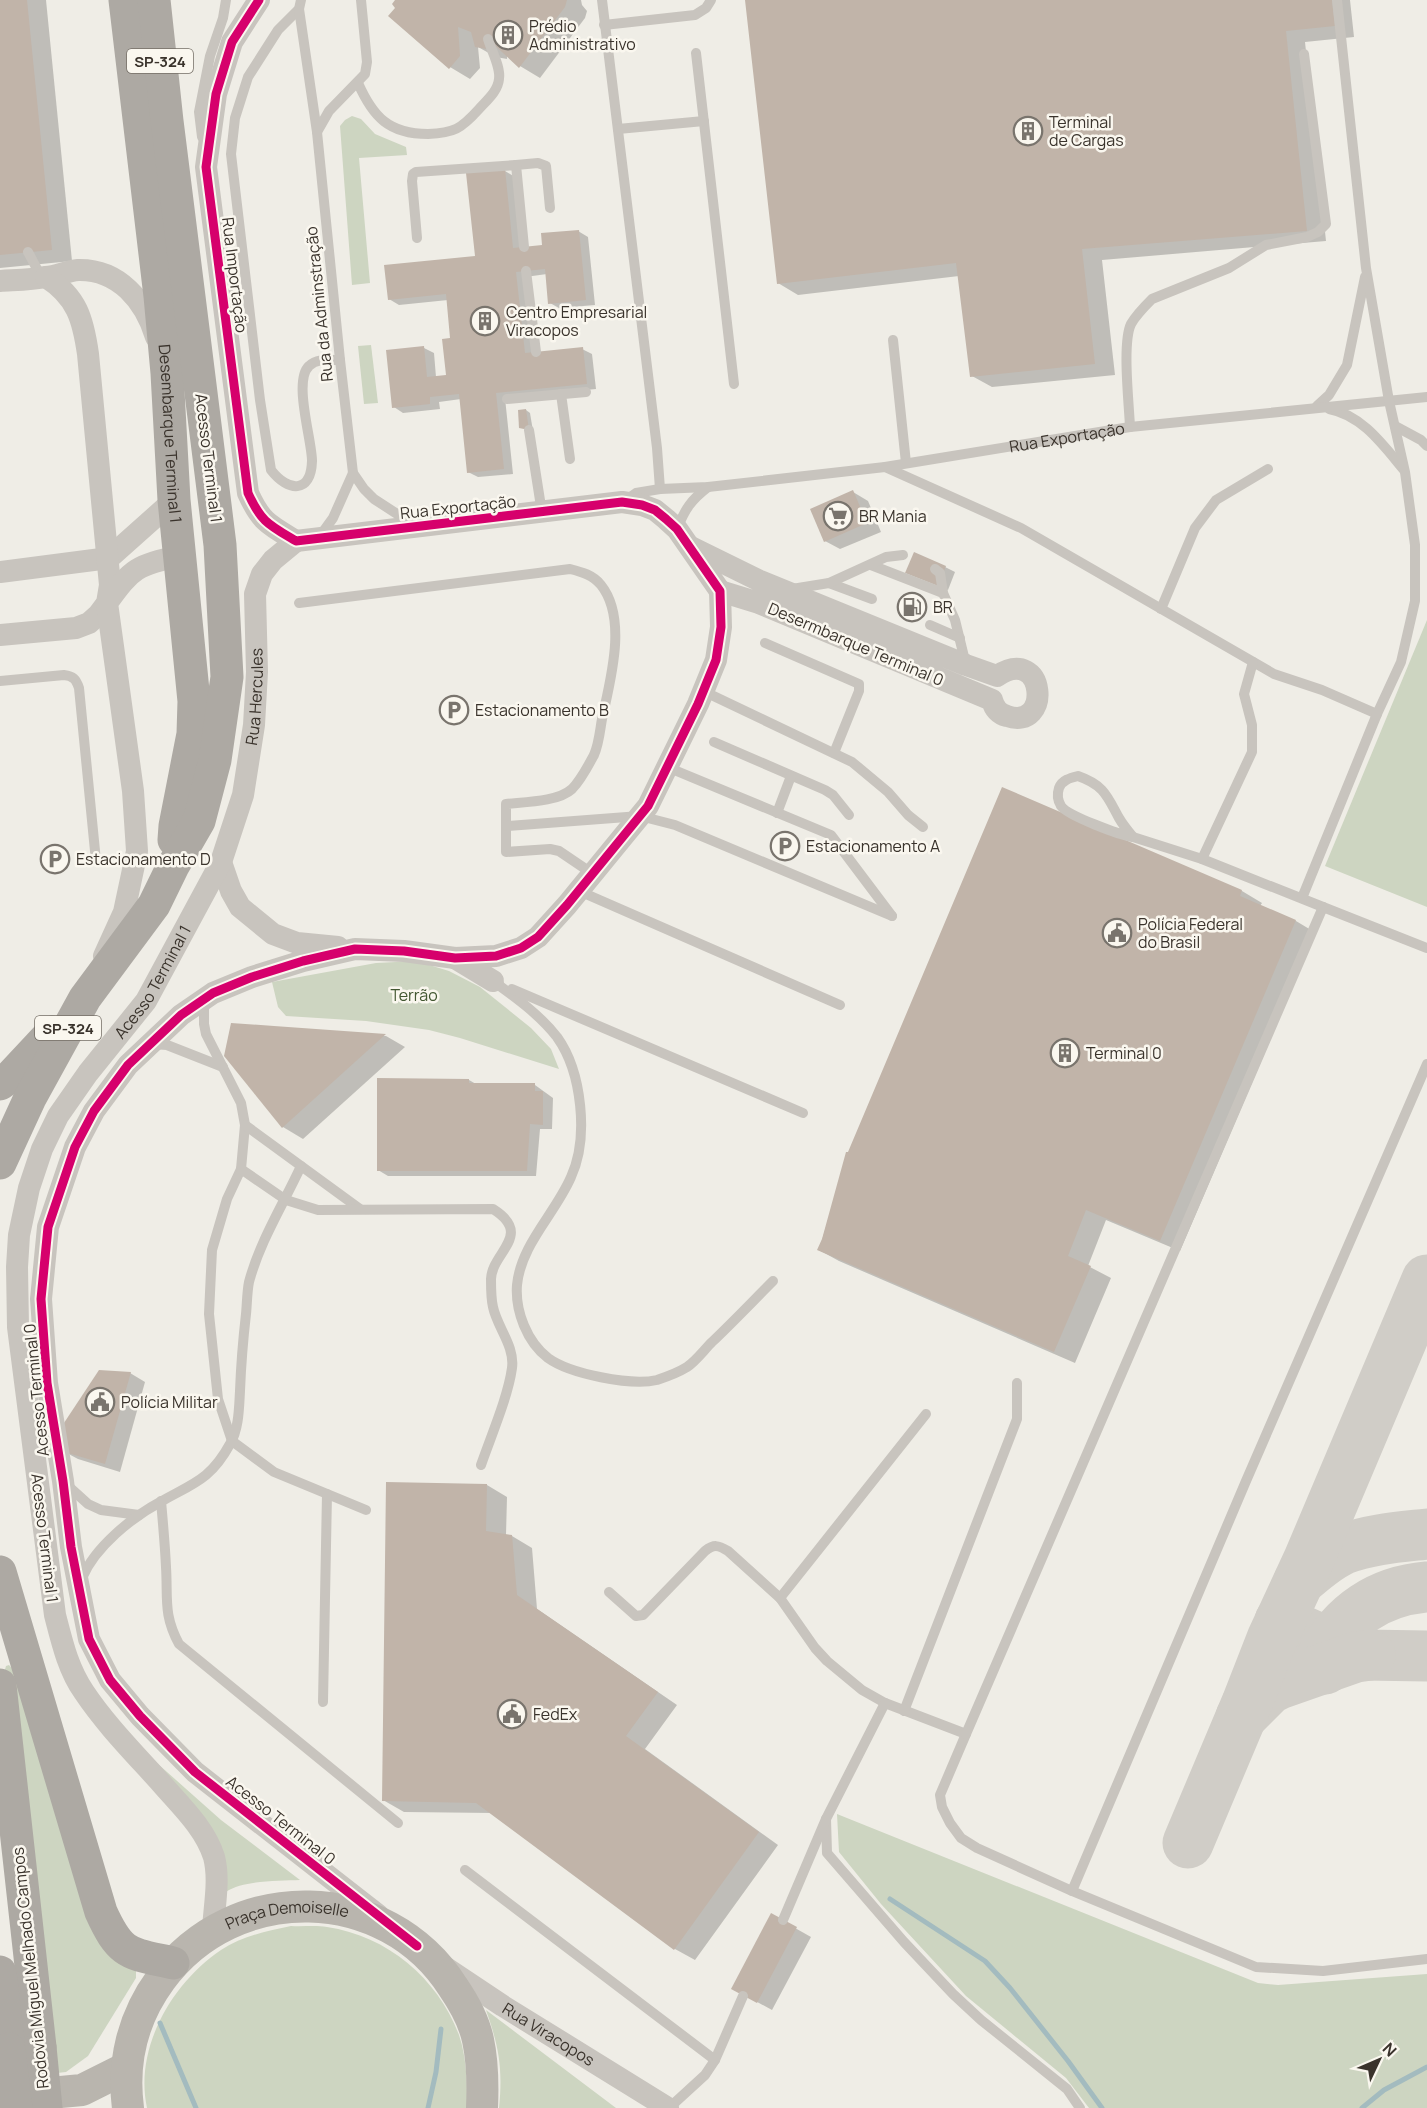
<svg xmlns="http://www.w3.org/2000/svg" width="1427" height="2108" font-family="Manrope,sans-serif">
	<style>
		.green { fill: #cdd5c1 }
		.shadow { fill: #0003 }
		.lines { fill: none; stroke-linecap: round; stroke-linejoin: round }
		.stream { stroke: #a3bbbf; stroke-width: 5 }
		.taxiway { stroke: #d0cdc7; stroke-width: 51 }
		.building { fill: #c1b4a9 }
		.lane { stroke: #c8c4be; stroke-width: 10 }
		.street { stroke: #c8c4be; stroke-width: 22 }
		.secondary { stroke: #b9b5ae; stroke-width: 32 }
		.primary { stroke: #ada9a3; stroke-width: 33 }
		.primary-bridge { stroke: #ada9a3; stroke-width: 33 }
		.cycleway-casing { stroke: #faf7ef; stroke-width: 13 }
		.cycleway { stroke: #d6006c; stroke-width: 9 }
		.labels { text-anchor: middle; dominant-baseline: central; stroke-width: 5; stroke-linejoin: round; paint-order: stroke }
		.shield { fill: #faf7ef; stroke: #746e66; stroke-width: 1.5 }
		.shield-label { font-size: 15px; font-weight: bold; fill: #3a332c }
		.poi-label { font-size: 16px; fill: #3a332c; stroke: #faf7ef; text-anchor: start }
		.street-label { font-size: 16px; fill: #3a332c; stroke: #faf7ef }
		.park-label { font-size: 16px; fill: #425731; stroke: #faf7ef }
	</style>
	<rect width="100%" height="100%" fill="#efede6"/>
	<!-- green -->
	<g class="green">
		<path d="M352,116L361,119L375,134L406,147L407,155L359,158L370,283L352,285L340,126L345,120Z"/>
		<path d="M371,345L378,403L364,404L358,346Z"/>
		<path d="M1427,620V907L1325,866Z"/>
		<path d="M416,961L449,971L480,987L531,1028L551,1049L559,1069L460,1038L429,1030L366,1021L286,1016L278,1007L272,982L376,963Z"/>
		<path d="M9,1665L14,1671L136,1970V1978L88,2056L66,2072L57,2073L4,1673L6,1666Z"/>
		<path d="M131,1740L221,1820L300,1880C279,1881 244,1880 226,1892L227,1878Z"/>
		<path d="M837,1814L1258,1983L1278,1985L1427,1974V2108H1089L1066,2078L966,1996L881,1904L839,1852Z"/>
		<path d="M291,1926C302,1927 315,1925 327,1927C388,1936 438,1979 459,2035C467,2059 467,2084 467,2108H147C134,2048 172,1983 221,1950C242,1936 267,1931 291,1926Z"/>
		<path d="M486,2010L616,2108H499C503,2068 499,2047 486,2010Z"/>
	</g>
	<!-- shadow -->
	<g class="shadow">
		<path d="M0,0H46L72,261L0,268Z"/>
		<path d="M397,0H581L582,5L587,11L585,18L540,78L520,66L507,55V59L496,57L478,47L480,68L470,79L450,67L396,8Z"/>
		<path d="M747,0H1350L1354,37L1305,42L1326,241L1102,260L1115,375L992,387L972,376L959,276L798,295L778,283Z"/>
		<path d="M505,171L515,177L522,249L543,247L578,231L588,237L595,305L559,308L550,303L547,274L525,277L533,354L582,349L592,354L596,389L505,398L513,474L478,477L468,472L461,399L439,402L440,409L403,413L394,407L424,348L434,353L436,377L447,376L452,339L448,300L399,305L389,299L476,258Z"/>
		<path d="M526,410L530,413L533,431L521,427Z"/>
		<path d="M853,492L868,501L881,532L840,549L825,541Z"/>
		<path d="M945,567L955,572L948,590L907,572Z"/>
		<path d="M1003,789L1242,891L1262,903L1260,906L1296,921L1316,933L1180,1251L1106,1220L1088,1266L1111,1278L1075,1363L839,1261L819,1250L848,1154Z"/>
		<path d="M232,1025L386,1036L405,1047L303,1139L283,1127L225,1055Z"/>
		<path d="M469,1080L476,1084L535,1085L553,1098L552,1129H540L536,1176H388L378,1170Z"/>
		<path d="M130,1373L145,1382L120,1472L78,1459L63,1451Z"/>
		<path d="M487,1485L507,1497L506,1535L512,1536L532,1548L537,1609L677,1705L645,1749L778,1845L695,1960L675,1949L493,1813L404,1812L383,1800Z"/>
		<path d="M772,1915L811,1937L772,2010L748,1997Z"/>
	</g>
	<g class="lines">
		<!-- stream -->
		<g class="stream">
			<path d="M890,1899L985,1961L1010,1988L1068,2061L1102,2108"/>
			<path d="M160,2023L196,2108"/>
			<path d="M428,2108L436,2072L441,2029"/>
			<path d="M1362,2108L1384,2090L1427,2067"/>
		</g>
		<!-- taxiway -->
		<g class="taxiway">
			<path d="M1299,1581C1313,1569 1327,1557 1344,1549C1370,1539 1400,1537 1427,1534"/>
			<path d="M1280,1621L1329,1643L1364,1655L1427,1656"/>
			<path d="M1325,1669L1322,1657C1343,1615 1380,1591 1427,1587"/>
			<path d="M1241,1717L1269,1689L1279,1684L1356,1657L1370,1655"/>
			<path d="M1188,1843L1247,1703L1272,1639L1309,1559L1427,1280"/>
		</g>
	</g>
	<!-- building -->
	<g class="building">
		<path d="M0,0H27L52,250L0,255Z"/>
		<path d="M395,0H567L565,7L519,68L488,39L487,49L475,47L471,32L458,27L460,56L449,69L388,16L395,8L392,4Z"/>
		<path d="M745,0H1332L1335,26L1286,31L1307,231L1082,249L1095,364L970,377L956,263L777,284Z"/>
		<path d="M505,169L513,248L542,245L541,233L579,230L586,300L548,304L545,269L516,272L525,353L583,347L587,384L496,393L504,469L467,473L459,394L430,397V404L392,408L386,350L424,346L427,377L446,375L442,339L450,338L446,294L388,300L384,265L475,256L466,173Z"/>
		<path d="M526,409L529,430L519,428L518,410Z"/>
		<path d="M853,490L867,523L824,542L810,509Z"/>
		<path d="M914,552L946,566L938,586L905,573Z"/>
		<path d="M1002,787L1242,890L1240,896L1296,920L1160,1241L1086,1210L1068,1256L1091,1266L1054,1352L817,1250L822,1239L846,1152H848Z"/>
		<path d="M231,1023L274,1026L386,1034L282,1128L224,1056Z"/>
		<path d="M377,1078L469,1079V1083H535V1091H543V1125L530,1124L527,1171H377Z"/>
		<path d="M99,1370L131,1372L105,1464L61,1451L58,1432Z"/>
		<path d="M386,1482L487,1484L486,1531L512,1535L517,1595L658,1692L626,1736L759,1832L674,1950L476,1803L382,1801Z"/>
		<path d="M771,1913L797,1927L757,2003L731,1989Z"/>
	</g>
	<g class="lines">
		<!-- lane -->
		<g class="lane">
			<path d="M301,0L299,9L278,30L248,77L235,118L231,154L260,400L271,470C288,492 311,494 312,461C312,440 293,381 309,366C317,358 329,360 340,360"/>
			<path d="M602,0L657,448L660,489"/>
			<path d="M299,9L317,132L340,360L353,473L364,489L374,499L411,523"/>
			<path d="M604,25L695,15L706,8L711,0"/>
			<path d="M696,53L734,384"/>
			<path d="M358,83C373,117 389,134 428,134C454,133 461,129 479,109C487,100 498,91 499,79C501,67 491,50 488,39"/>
			<path d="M618,129L704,121"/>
			<path d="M317,132L329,111L365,74L367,62L361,0"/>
			<path d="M202,137L199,112L210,56L223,18L226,0"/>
			<path d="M516,165L538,163L546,166L550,208"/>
			<path d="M417,238L412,181L413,174L416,172L516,165L524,247"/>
			<path d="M28,252L37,269L45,277"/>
			<path d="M526,271L536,352"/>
			<path d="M893,340L906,463"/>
			<path d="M561,394L570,459"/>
			<path d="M507,399L586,392"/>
			<path d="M1317,406L1329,395L1347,365L1365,277"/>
			<path d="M1329,409C1362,415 1383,445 1404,470"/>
			<path d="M1395,426L1421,440L1427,446"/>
			<path d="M1130,427C1129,403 1122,343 1131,324C1136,315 1145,306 1152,299L1229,268L1266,245L1307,237L1318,232L1326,224L1304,54"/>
			<path d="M529,430L542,513"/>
			<path d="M885,467L1021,528L1274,674L1322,690L1377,714"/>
			<path id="s1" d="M626,500L636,493L660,489L708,487L885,467L1130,427L1427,397"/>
			<path d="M677,529C685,509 691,500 708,487"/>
			<path d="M320,536L333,518L353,473"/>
			<path d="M871,565L943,593"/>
			<path d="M935,569L940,573L943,593L955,620L966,665"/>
			<path d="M829,583L872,599"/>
			<path d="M792,589L829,583L886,557L903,555"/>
			<path d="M299,603L570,569C582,572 593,575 601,585C628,619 610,681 602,719C600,730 599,744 594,755C588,766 581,780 572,789C558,802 524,802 506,804V852L550,849L559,851L593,874"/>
			<path d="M1161,609L1195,528L1216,500L1268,469"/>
			<path d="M930,625L960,638"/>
			<path d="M765,643L859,684V691L834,753"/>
			<path d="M0,681L64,675C73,676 76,679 79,688L96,861"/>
			<path d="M703,691L852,762L888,792L908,815L923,827"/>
			<path d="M714,742L825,790L833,795L849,815"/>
			<path d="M667,767L831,835L892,916"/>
			<path d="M1078,776C1104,785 1107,796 1119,818C1123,825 1128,831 1133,837C1120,835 1068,816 1061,806C1058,801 1057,794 1059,788C1062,780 1070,778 1078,776Z"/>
			<path d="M777,813L791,776"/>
			<path d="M507,826L640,816L675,825L892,916"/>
			<path d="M1133,837L1202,859L1323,907"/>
			<path d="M1202,859L1252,752V725L1244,694L1253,662"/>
			<path d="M579,891L840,1005"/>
			<path d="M1302,898L1377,714L1401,662L1415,601V545L1405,472L1389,401L1366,268L1337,0"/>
			<path d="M493,981C515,997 540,1015 557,1037C582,1072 589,1138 571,1177C555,1214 521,1244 517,1285C515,1311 527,1342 548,1358C570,1374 631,1386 657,1380C666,1377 679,1372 687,1367C696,1361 704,1350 712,1342C733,1322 753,1301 773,1281"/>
			<path d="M512,989L803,1113"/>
			<path d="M204,999V1024L206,1034L241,1103L245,1125L241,1169L227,1199L212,1250L209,1314L218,1399L232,1441L274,1472L366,1510"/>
			<path d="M152,1044L167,1045L223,1067"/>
			<path d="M245,1125L360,1209"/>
			<path d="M241,1169L286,1200L318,1210L493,1209C534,1235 492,1252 491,1279C491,1288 491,1299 493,1307C497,1327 515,1346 512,1368C508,1397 491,1436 481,1465"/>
			<path d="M67,1485L88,1504L101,1510L139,1515"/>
			<path d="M161,1501C163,1523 165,1545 166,1567C168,1599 163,1614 179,1644L398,1823"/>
			<path d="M82,1578C95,1547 132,1517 162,1501C194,1483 211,1479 230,1444C239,1429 239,1408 240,1391C241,1365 243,1340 246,1314C247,1304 247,1292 249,1282C260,1241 283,1205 301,1166"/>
			<path d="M609,1592L636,1616L643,1615L705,1551C714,1544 718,1545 728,1551L780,1598L815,1648L827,1661L862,1690L885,1703L966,1734L940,1795L942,1807L950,1823L961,1838L977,1848L1072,1891L1256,1967L1323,1971L1427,1959"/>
			<path d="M780,1598L926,1414"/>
			<path d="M323,1702L327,1494"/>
			<path d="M904,1711L1017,1419V1383"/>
			<path d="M966,1734L1323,907L1427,948"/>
			<path d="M826,1819L827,1853L904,1942L953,1994L981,2020L1067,2089L1080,2108"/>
			<path d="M465,1870L715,2060"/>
			<path d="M1072,1891L1246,1481L1427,1064"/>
			<path d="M783,1920L826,1819L885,1703"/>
			<path d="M669,2108L705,2075L715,2060L743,1996"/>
		</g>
		<!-- street -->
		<g class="street">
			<path d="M259,0L232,42L216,94L206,167L248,493C261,522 269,525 296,541"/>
			<path d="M0,281C15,280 31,280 46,277C57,276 67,271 78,270C119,269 145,301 156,337"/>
			<path d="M296,541L622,502L642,505L655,510L666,519L677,529L720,591L721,627L716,660L698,704L648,806L567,905L538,937L521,948L496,956L455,958L404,951L355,949L303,961L252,977L213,993L181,1015L128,1065L94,1111L75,1147L48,1227L41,1299L47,1383L63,1481L71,1547L89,1639L110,1680L140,1716L195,1772L378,1915"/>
			<path d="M691,547L760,581L966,665L997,676C1046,644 1052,732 1007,716C999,714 994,708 992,700L759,603L720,591"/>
			<path d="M0,572L109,558L174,500"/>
			<path d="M0,635L76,628L89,623L98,615L107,603L110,585L88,354C83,319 77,297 46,277"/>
			<path d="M221,862L231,891L240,907L273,934L297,943L338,947"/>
			<path d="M104,956L124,912L137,851L133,791L107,603C132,568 137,565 180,556"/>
			<path d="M455,958L493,981"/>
			<path id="s2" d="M213,1930C214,1907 220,1880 214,1857C205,1828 180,1805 161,1783C135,1754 106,1725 84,1692C68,1669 62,1642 55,1615L18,1327L17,1267L19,1235L29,1188L42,1149L58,1116L88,1073L146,1001L221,862L243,795L254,725L257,672L255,594L262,574L273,560L296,541"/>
			<path id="s3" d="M446,1968L503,2006L668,2108"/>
		</g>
		<!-- secondary -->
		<g class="secondary">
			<path d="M19,2096L82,2090L126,2068"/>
			<path id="s4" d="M128,2108C122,2062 133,2017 161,1979C234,1880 386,1882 453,1987C464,2003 474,2021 478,2040C483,2063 483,2085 482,2108"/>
		</g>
		<!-- primary -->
		<g class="primary">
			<path id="s5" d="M125,0L160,296L167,373L174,500L194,701L193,734L175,826L174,840"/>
			<path d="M0,1084L10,1077L52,1032"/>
			<path d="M0,1163L30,1098L85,998L154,905L173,866L199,821L215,760L227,677L220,545L167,121L154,0"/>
			<path d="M0,1572L101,1912C121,1956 129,1953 173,1963"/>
			<path d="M0,1685L40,2047"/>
			<path d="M0,1972L9,2049"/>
		</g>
		<!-- primary-bridge -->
		<g class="primary-bridge">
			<path d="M40,2047L46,2108"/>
			<path d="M9,2049L16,2108"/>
		</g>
		<!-- cycleway casing -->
		<g class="cycleway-casing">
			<path id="cycleway" d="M259,0L232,42L216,94L206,167L248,493C261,522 269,525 296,541L622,502L642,505L655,510L666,519L677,529L720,591L721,627L716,660L698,704L648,806L567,905L538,937L521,948L496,956L455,958L404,951L355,949L303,961L252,977L213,993L181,1015L128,1065L94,1111L75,1147L48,1227L41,1299L47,1383L63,1481L71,1547L89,1639L110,1680L140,1716L195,1772L417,1946"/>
		</g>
		<!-- cycleway -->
		<use href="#cycleway" class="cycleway"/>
	</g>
	<!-- icons -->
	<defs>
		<g id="building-ring" transform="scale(1.5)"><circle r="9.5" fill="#faf7ef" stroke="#79746d" stroke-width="1.5"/><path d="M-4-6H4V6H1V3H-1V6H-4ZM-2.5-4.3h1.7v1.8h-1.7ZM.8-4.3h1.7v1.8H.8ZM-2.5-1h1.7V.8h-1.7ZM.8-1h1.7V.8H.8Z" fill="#79746d"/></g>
		<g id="supermarket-ring" transform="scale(1.5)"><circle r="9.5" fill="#faf7ef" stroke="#79746d" stroke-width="1.5"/><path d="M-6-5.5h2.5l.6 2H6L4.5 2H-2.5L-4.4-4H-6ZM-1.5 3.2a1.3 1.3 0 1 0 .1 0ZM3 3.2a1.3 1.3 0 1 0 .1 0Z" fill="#79746d"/></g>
		<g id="fuel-ring" transform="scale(1.5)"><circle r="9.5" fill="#faf7ef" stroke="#79746d" stroke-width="1.5"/><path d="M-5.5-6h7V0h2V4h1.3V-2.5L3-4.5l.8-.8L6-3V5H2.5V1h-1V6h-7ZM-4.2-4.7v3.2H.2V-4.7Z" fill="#79746d"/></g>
		<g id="parking-ring" transform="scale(1.5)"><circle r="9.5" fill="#faf7ef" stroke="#79746d" stroke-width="1.5"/><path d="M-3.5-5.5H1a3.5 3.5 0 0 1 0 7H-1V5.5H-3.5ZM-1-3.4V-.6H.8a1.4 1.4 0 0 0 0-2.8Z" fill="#79746d"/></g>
		<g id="civic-ring" transform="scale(1.5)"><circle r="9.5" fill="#faf7ef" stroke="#79746d" stroke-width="1.5"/><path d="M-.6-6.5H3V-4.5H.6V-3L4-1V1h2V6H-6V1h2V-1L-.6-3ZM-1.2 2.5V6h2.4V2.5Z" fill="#79746d"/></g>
	</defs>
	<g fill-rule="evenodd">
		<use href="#building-ring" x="508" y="35"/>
		<use href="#building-ring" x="1028" y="131"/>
		<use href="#building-ring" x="485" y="321"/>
		<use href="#supermarket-ring" x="838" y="516"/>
		<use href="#fuel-ring" x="912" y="607"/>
		<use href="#parking-ring" x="454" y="710"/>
		<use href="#parking-ring" x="785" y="846"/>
		<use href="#parking-ring" x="55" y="859"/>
		<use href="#civic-ring" x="1117" y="933"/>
		<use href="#building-ring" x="1065" y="1053"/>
		<use href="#civic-ring" x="100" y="1402"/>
		<use href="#civic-ring" x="512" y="1714"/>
	</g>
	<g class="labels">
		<!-- shield labels -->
		<g class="shield">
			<rect x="127" y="49" width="66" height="24" rx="4.5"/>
			<rect x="35" y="1016" width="66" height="24" rx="4.5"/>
		</g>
		<g class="shield-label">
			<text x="160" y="61">SP-324</text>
			<text x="68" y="1028">SP-324</text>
		</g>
		<!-- poi labels -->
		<g class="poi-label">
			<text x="529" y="26">Prédio<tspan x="529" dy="18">Administrativo</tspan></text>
			<text x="1049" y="122">Terminal<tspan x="1049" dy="18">de Cargas</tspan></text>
			<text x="506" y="312">Centro Empresarial<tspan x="506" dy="18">Viracopos</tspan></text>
			<text x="859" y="516">BR Mania</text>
			<text x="933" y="607">BR</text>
			<text x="475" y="710">Estacionamento B</text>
			<text x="806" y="846">Estacionamento A</text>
			<text x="76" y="859">Estacionamento D</text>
			<text x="1138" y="924">Polícia Federal<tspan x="1138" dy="18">do Brasil</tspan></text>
			<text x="1086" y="1053">Terminal 0</text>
			<text x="121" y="1402">Polícia Militar</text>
			<text x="533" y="1714">FedEx</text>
		</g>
		<!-- street labels -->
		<g class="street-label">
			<text transform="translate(235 275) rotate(83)">Rua Importação</text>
			<text transform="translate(319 304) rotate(-96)">Rua da Adminstração</text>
			<text stroke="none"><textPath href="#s5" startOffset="436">Desembarque Terminal 1</textPath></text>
			<text stroke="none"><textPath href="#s1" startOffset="447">Rua Exportação</textPath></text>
			<text transform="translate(209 458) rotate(83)">Acesso Terminal 1</text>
			<text transform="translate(458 507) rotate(-6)">Rua Exportação</text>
			<text transform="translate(856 644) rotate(23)">Desermbarque Terminal 0</text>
			<text stroke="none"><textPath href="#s2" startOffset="1348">Rua Hercules</textPath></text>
			<text stroke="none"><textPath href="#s2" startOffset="1040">Acesso Terminal 1</textPath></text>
			<text transform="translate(36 1390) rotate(-96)">Acesso Terminal 0</text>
			<text transform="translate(45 1538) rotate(83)">Acesso Terminal 1</text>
			<text transform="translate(281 1820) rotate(38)">Acesso Terminal 0</text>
			<text stroke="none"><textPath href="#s4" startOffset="285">Praça Demoiselle</textPath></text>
			<text transform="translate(30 1968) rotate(-96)">Rodovia Miguel Melhado Campos</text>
			<text stroke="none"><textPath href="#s3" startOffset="122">Rua Viracopos</textPath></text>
		</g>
		<!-- park labels -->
		<g class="park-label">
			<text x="414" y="995">Terrão</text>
		</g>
	</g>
	<!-- north arrow -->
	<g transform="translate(1379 2060) rotate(46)" stroke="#faf7ef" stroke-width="4.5" paint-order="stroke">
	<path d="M0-4.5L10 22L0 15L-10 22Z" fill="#3a332c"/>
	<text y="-9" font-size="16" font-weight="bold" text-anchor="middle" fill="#3a332c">N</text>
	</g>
</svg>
